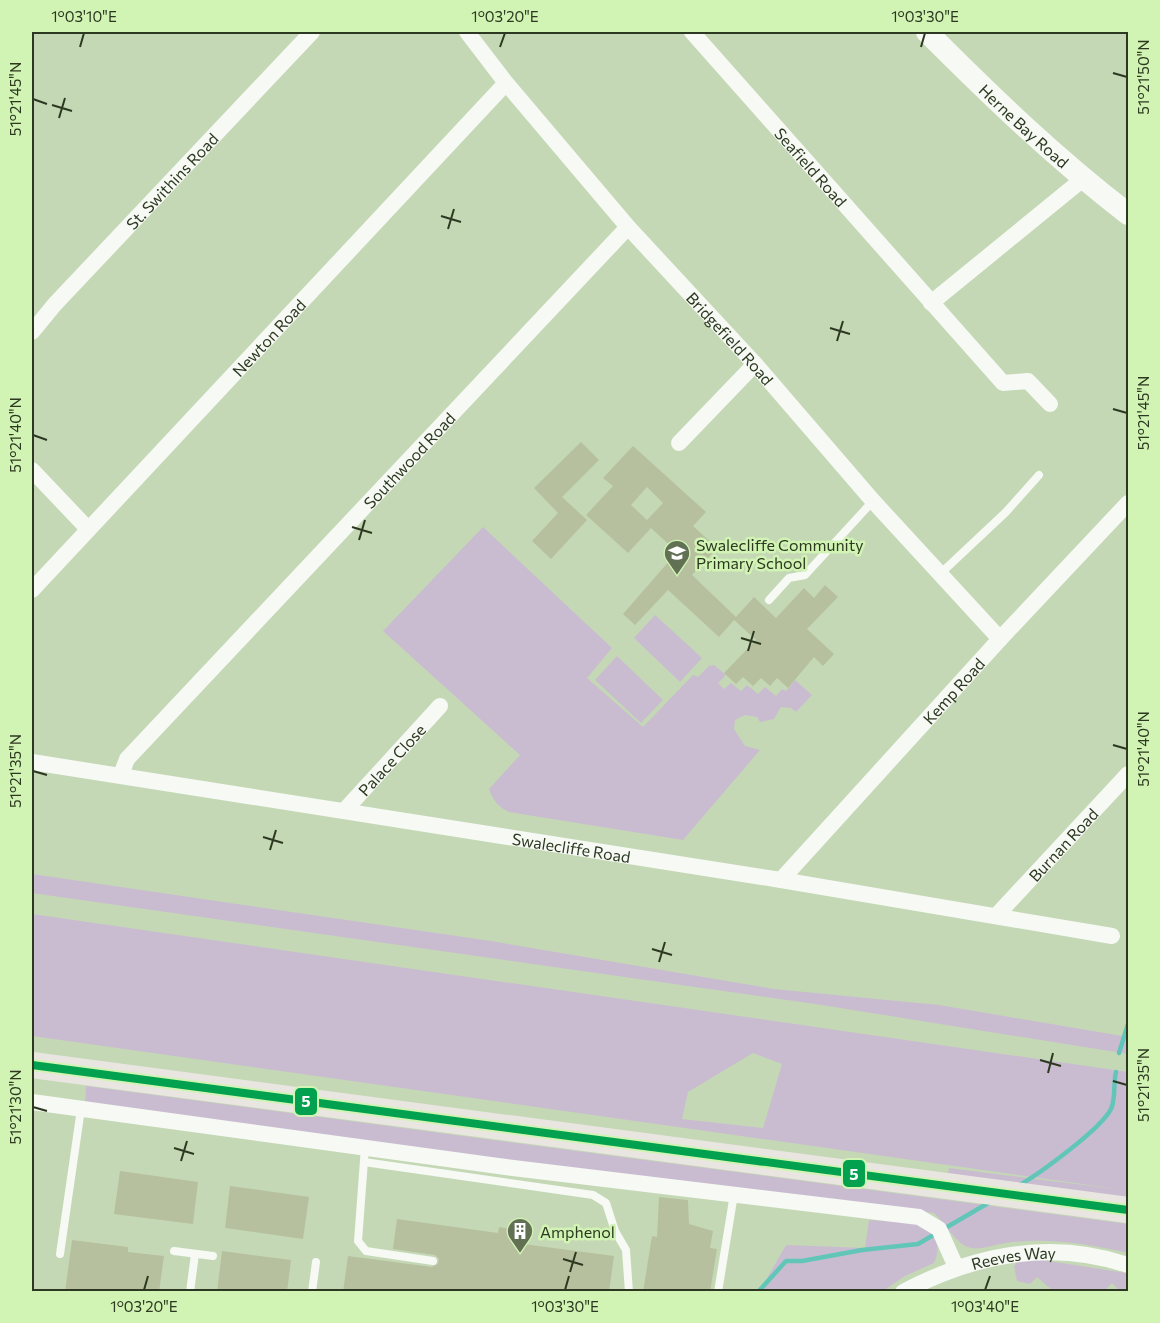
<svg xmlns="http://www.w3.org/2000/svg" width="1160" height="1323" font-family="Commissioner,sans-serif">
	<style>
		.green { fill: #c9bcd0; fill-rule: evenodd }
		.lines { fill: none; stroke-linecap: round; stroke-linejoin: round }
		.stream { stroke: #61c6b8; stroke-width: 4.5 }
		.building { fill: #b6c09e; fill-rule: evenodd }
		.service { stroke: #f6f9f4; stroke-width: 8 }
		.minor { stroke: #f6f9f4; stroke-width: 16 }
		.secondary { stroke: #f6f9f4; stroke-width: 22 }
		.primary { stroke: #e9e6e2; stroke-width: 26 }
		.bus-1-casing { stroke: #d1f3b4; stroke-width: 12 }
		.bus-1 { stroke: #02a14f; stroke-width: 8 }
		.ticks { fill: none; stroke: #2c3920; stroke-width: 2 }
		.labels { text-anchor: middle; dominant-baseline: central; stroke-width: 5; stroke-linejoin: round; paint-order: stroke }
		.street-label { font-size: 16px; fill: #2c3920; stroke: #d1f3b4 }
		.poi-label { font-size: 16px; fill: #2c3920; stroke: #d1f3b4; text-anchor: start }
		.line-badge { stroke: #d1f3b4; stroke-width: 2 }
		.badge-label { font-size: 16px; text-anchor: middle; font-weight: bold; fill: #fff }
		.neatline { fill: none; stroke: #2c3920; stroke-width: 2 }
		.ticks-label { font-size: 15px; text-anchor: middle; fill: #2c3920 }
	</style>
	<rect width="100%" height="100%" fill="#c5d8b5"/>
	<!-- green -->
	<g class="green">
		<path d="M483,527L612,648L587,678L643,727L693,675L698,677L709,666L714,665L726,675L718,683L724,689L731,683L741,691L747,685L758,694L765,687L776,696L782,689L786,691L795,680L812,695L796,712L791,708L781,707L774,719L760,722L757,717L745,715L735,720L734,729L745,746L760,750L683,840L509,812C498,807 493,800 489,789L520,755L383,631Z"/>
		<path d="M655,615L702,658L680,682L634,638Z"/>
		<path d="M617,656L663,700L641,723L595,680Z"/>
		<path d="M32,874L491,941L774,989L939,1005L1128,1037V1054L815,1004L32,893Z"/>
		<path d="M32,914L1128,1072V1201L948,1173L949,1168L1125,1190L32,1036ZM753,1053L782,1064L763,1128L682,1119L688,1092Z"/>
		<path d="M86,1086L1128,1224V1253C1088,1244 1047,1237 1005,1243C992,1245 978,1252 965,1246C955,1241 945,1223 934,1213L85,1107Z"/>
		<path d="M869,1220L924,1224C938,1235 941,1247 934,1263L905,1276L883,1291L759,1292L786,1245L865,1248Z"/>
		<path d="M1019,1260H1042L1126,1273L1128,1290L1120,1291L1112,1283L1104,1291H1053L1037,1277L1030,1284L1017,1281L1014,1266Z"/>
	</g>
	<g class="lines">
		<!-- stream -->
		<g class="stream">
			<path d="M1119,1053L1128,1024"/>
			<path d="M1018,1186C1039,1174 1101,1129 1111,1109C1116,1098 1113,1084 1116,1072"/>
			<path d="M758,1292L786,1261H802L862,1250L918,1244L990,1202"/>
		</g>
	</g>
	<!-- building -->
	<g class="building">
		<path d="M581,442L599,460L562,497L587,520L551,559L532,541L558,513L534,488Z"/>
		<path d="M633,446L706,512L693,526L717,548L692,575L736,617L754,597L776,618L804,588L814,598L825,585L838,597L807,629L834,654L823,666L814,657L788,688L777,678L770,686L761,678L753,686L743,677L736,684L724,673L756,640L734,620L719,637L668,590L635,625L623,614L677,552L651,528L628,553L586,515L613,486L603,478ZM647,487L663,503L647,520L631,505Z"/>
		<path d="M120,1171L198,1182L193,1224L114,1214Z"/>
		<path d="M230,1186L309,1197L303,1239L225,1228Z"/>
		<path d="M659,1197L688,1200L689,1224L713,1231L710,1248L717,1249L710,1292H643L652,1236L657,1237Z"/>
		<path d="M397,1219L498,1233L499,1227L524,1231L523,1244L614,1256L609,1292H343L348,1256L432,1267L438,1264L439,1259L435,1255L393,1249Z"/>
		<path d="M72,1240L128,1247V1252L164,1256L159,1292H65Z"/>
		<path d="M222,1251L291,1260L287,1292H217Z"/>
	</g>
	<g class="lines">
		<!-- service -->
		<g class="service">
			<path d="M940,574L1006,512L1039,475"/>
			<path d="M769,600L789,578L805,575L873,501"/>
			<path d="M365,1147L358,1241L366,1251L433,1261"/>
			<path d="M364,1162L593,1195L606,1203L615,1231L626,1250L629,1292"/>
			<path d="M174,1251L213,1256"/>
			<path d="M60,1254L81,1109"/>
			<path d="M190,1292L195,1254"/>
			<path d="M312,1292L316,1262"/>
			<path d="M718,1292L734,1194"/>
		</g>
		<!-- minor -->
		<g class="minor">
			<path id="s1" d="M467,32L506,83L628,227L755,364L873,501L1000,639"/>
			<path id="s2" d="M692,32L1003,383L1028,381L1050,404"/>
			<path d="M931,303L1083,179"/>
			<path id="s3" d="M32,332L55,304L312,32"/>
			<path d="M679,443L755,364"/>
			<path d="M32,470L88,529"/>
			<path id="s4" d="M32,590L506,83"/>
			<path id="s5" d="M32,762L781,880L1112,936"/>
			<path id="s6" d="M121,775L127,759L628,227"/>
			<path id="s7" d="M344,811L440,706"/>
			<path id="s8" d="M781,880L1000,639L1128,503"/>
			<path id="s9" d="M996,916L1128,774"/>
			<path d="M32,1102L513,1168L919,1217L939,1229L956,1267"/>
			<path id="s10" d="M903,1292C975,1254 1050,1239 1128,1265"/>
		</g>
		<!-- secondary -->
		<path class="secondary" id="s11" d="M927,32C992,97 1054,157 1128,214"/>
		<!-- primary -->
		<path class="primary" d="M32,1065L1128,1210"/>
		<!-- bus-1 casing -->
		<g class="bus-1-casing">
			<path id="bus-1" d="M32,1065L1128,1210"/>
		</g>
		<!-- bus-1 -->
		<use href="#bus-1" class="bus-1"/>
	</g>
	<!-- ticks -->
	<path class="ticks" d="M80,47L84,33M500,47L505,33M921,47L925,33M1113,73L1127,77M33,99L47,104M52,105L72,111M59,118L65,98M441,216L461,222M448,229L454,209M830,328L850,334M837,341L843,321M1113,409L1127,413M33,435L47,440M352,527L372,533M359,540L365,520M741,638L761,644M748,651L754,631M1113,745L1127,749M33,771L47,775M263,837L283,843M270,850L276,830M652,949L672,955M659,962L665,942M1040,1060L1061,1066M1048,1073L1053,1053M1113,1081L1127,1085M33,1107L47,1111M174,1148L194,1154M181,1161L187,1141M563,1259L583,1265M570,1272L576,1252M144,1290L148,1276M565,1290L569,1276M985,1290L990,1276"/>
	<!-- icons -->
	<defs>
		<g id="school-pin" transform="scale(1.35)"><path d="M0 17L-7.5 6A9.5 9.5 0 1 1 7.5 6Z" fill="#627154" stroke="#d1f3b4"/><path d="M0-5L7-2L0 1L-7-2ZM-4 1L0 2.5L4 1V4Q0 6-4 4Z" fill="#fff"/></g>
		<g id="building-pin" transform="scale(1.35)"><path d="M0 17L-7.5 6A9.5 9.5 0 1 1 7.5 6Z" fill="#627154" stroke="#d1f3b4"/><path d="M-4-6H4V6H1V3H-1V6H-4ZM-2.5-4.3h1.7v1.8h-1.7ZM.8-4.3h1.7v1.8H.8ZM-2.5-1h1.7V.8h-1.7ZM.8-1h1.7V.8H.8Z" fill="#fff"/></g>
	</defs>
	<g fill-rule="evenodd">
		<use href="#school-pin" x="677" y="553"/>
		<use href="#building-pin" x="520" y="1231"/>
	</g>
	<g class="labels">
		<!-- street labels -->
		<g class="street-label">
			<text stroke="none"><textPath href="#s11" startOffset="135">Herne Bay Road</textPath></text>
			<text stroke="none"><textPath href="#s2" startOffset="180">Seafield Road</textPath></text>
			<text stroke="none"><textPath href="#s3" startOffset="206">St. Swithins Road</textPath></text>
			<text stroke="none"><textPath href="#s4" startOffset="346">Newton Road</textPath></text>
			<text stroke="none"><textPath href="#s1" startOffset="404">Bridgefield Road</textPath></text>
			<text stroke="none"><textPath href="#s6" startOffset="428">Southwood Road</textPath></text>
			<text stroke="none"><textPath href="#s8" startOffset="256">Kemp Road</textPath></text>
			<text stroke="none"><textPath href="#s7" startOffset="70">Palace Close</textPath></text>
			<text stroke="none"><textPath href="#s9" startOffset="98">Burnan Road</textPath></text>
			<text stroke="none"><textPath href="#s5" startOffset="546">Swalecliffe Road</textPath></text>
			<text stroke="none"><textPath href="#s10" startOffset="117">Reeves Way</textPath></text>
		</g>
		<!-- poi labels -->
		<g class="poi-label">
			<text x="696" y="544">Swalecliffe Community<tspan x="696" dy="18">Primary School</tspan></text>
			<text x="540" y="1231">Amphenol</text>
		</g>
	</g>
	<g class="line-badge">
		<rect x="294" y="1087" width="24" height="29" rx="6" fill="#02a14f"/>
		<rect x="842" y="1159" width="24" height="29" rx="6" fill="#02a14f"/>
	</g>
	<g class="badge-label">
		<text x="306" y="1107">5</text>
		<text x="854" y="1180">5</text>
	</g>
	<!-- border -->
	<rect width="1160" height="1323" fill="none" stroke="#d1f3b4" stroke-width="66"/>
	<rect x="33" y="33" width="1094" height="1257" class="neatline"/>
	<g class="ticks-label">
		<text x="84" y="22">1°03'10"E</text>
		<text x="505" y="22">1°03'20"E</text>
		<text x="925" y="22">1°03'30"E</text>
		<text transform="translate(1144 77) rotate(-90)" y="5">51°21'50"N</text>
		<text transform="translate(16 99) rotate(-90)" y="5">51°21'45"N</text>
		<text transform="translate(1144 413) rotate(-90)" y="5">51°21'45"N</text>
		<text transform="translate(16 435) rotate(-90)" y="5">51°21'40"N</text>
		<text transform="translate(1144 749) rotate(-90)" y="5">51°21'40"N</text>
		<text transform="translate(16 771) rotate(-90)" y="5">51°21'35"N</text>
		<text transform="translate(1144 1085) rotate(-90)" y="5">51°21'35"N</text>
		<text transform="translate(16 1107) rotate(-90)" y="5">51°21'30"N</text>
		<text x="144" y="1312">1°03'20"E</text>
		<text x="565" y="1312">1°03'30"E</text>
		<text x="985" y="1312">1°03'40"E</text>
	</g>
</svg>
